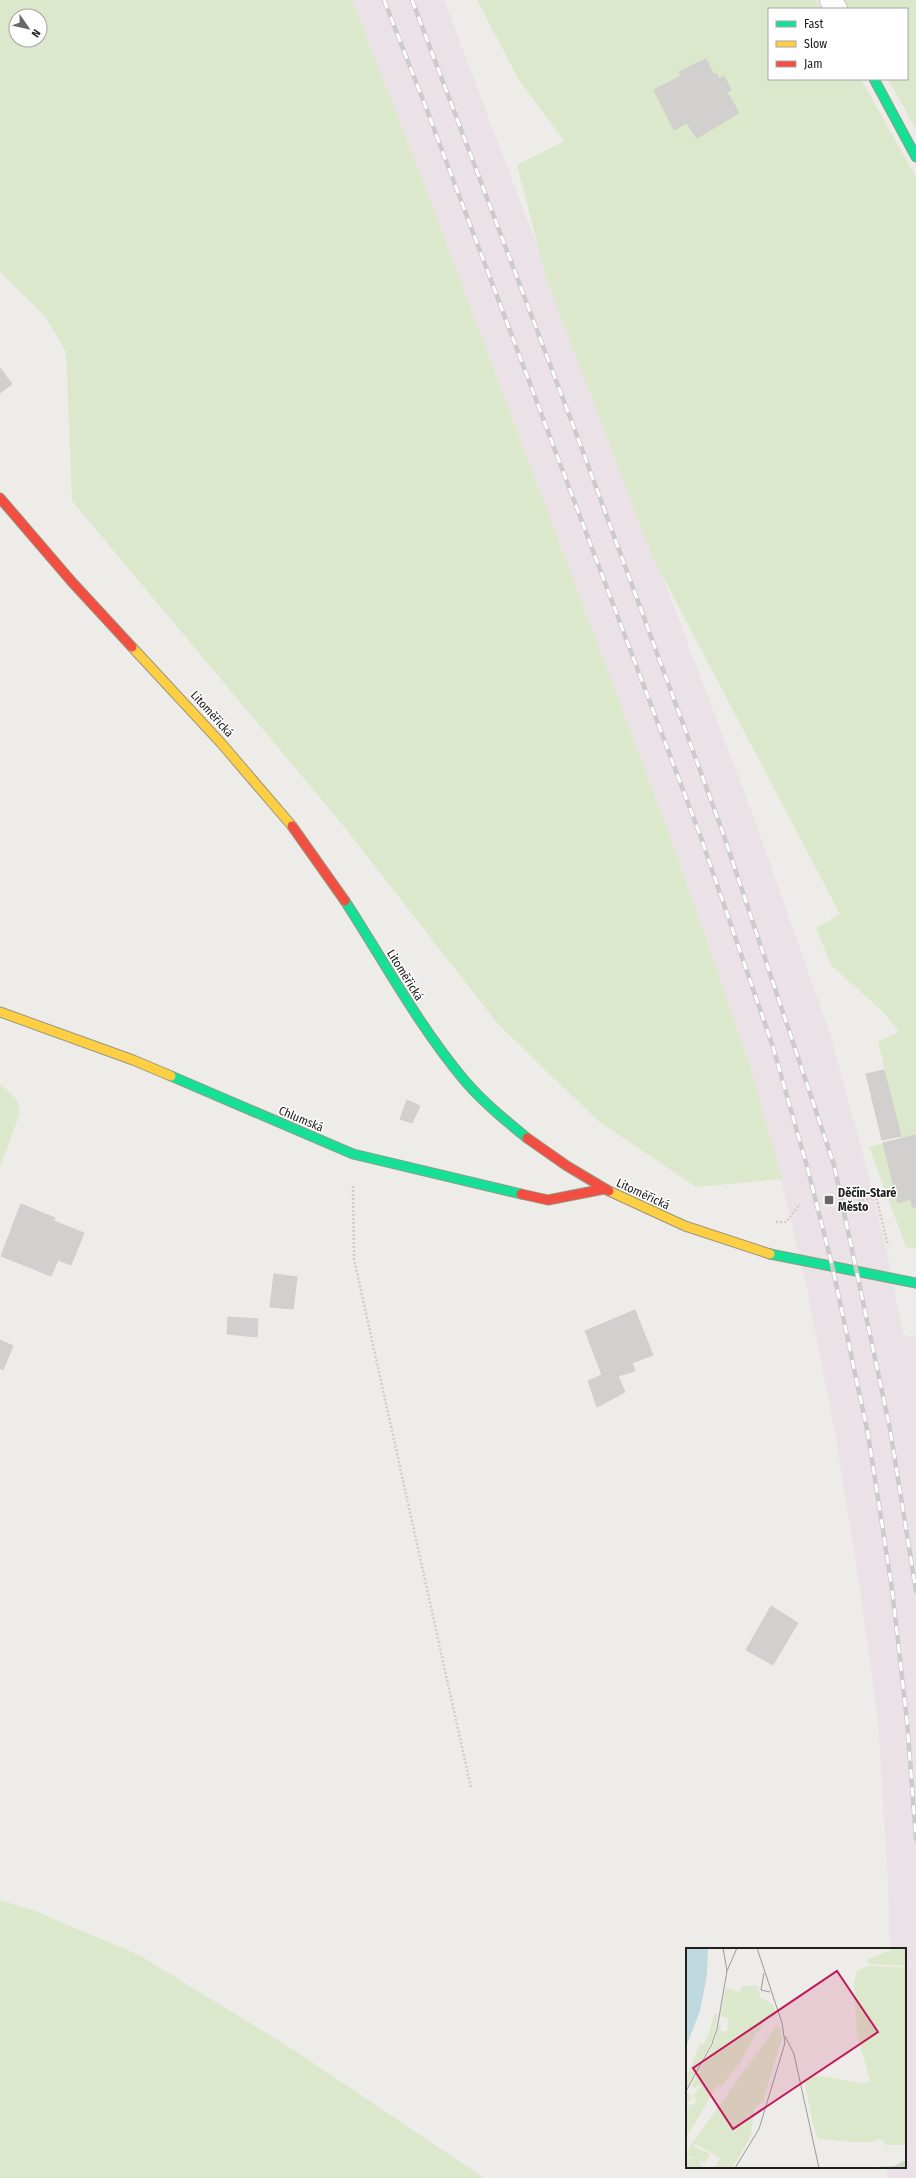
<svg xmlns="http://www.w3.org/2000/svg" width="916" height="2178" font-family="'Fira Sans Condensed',sans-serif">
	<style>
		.industrial { fill: #ebe2e7 }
		.grass { fill: #dce8cb; fill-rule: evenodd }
		.building { fill: #d2d0ce; stroke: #d1cecb }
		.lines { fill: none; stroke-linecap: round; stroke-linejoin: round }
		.street-casing { stroke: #c5c4c3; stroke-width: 24 }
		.fast-casing { stroke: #979682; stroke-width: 11 }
		.slow-casing { stroke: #979682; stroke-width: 11 }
		.jam-casing { stroke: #979682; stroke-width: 11 }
		.path { stroke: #d6c9c8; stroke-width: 2.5; stroke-dasharray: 2 2; stroke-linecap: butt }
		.street { stroke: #fcfcfc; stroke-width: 22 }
		.fast { stroke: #16e098; stroke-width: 9 }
		.slow { stroke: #ffcf43; stroke-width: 9 }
		.jam { stroke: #f24e42; stroke-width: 9 }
		.rail-casing { stroke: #cbcbca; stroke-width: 4.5 }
		.rail { stroke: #fff; stroke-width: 3; stroke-dasharray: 9; stroke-linecap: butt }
		.poi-dot { fill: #686766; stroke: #fff; stroke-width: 1.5 }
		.labels { text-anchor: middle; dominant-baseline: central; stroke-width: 3; stroke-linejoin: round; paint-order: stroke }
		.street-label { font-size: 12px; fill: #202020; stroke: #fff }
		.poi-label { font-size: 12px; font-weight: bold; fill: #202020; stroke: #fff; text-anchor: start }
		.inset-road { fill: none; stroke: #9c9a99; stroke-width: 1 }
		.view { fill: #c2185b; fill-opacity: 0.15; stroke: #c2185b; stroke-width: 2 }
		.inset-edge { fill: none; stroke: #202020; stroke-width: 2 }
	</style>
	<rect width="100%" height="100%" fill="#eeece9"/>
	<!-- industrial -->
	<path class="industrial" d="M352,0H444L754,818L830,1034L864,1158L890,1266L903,1335L916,1337V2178H887V2167H905V1949H890L887,1862L878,1724L861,1596L836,1439L806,1284L781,1179L748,1060L674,847L423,181Z"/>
	<!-- grass -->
	<g class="grass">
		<path d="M0,0H352L423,181L674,847L748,1060L782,1179L696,1187L597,1120L498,1024L341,823L72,501L66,352L45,316L0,272ZM16,16H40V40H16Z"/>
		<path d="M477,0H816L821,9H769V79H861L916,177V1135L901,1139L878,1041L899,1032L884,1013L831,965L816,928L840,914L653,558L546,278L517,165L564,141L519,80Z"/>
		<path d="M843,0H916V129L888,79H907V9H848Z"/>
		<path d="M0,1084L17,1100L20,1113L0,1167Z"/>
		<path d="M883,1143L898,1203L911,1199L912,1207H916V1249L906,1247L869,1147Z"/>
		<path d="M0,1900L35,1911L139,1955L294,2050L484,2178H0Z"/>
	</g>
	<!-- building -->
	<g class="building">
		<path d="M706,59L714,75L716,73L719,79L724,76L731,90L727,92L739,113L697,138L687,123L674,130L654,90L681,76L679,72Z"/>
		<path d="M0,368L12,384L0,393Z"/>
		<path d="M884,1070L901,1136L882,1140L866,1074Z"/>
		<path d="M407,1100L420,1106L412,1123L400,1119Z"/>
		<path d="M916,1135V1207H912L911,1199L898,1203L883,1143Z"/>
		<path d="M21,1204L55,1218L54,1221L84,1233L71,1265L58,1260L51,1276L1,1256Z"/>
		<path d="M274,1274L297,1277L293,1309L270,1307Z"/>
		<path d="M635,1310L653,1355L632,1363L635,1371L618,1376L615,1369L602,1375L585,1331Z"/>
		<path d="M228,1317L258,1319L257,1337L227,1334Z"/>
		<path d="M0,1340L13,1346L3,1370L0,1368Z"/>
		<path d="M615,1369L625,1392L597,1407L588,1381Z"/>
		<path d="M771,1606L798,1623L773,1665L746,1650Z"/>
	</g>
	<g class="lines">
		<!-- street casing -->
		<g class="street-casing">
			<path id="street" d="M831,0L836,9"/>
		</g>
		<!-- fast casing -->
		<g class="fast-casing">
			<g id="fast">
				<path d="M874,79L916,157"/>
				<path d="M345,901C384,961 418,1025 465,1081C483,1102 505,1120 527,1138"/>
				<path d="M171,1076L353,1154L521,1194"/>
				<path d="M770,1254L916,1283"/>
			</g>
		</g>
		<!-- slow casing -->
		<g class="slow-casing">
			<g id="slow">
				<path d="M132,647L221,743L292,826"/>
				<path d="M0,1012L133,1060L171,1076"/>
				<path d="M609,1191L685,1226L770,1254"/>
			</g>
		</g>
		<!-- jam casing -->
		<g class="jam-casing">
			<g id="jam">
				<path d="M0,498L72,582L132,647"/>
				<path d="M292,826L345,901"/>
				<path d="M527,1138L567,1166L609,1191"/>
				<path d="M521,1194L548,1200L604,1189"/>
			</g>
		</g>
		<!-- path -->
		<g class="path">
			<path d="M353,1186L354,1259L471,1788"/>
			<path d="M858,1201L876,1197L888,1245"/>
			<path d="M776,1222H786L800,1204"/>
		</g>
		<!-- street -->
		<use href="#street" class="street"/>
		<!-- fast -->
		<use href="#fast" class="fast"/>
		<!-- slow -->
		<use href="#slow" class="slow"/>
		<!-- jam -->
		<use href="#jam" class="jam"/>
		<!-- rail casing -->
		<g class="rail-casing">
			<g id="rail">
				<path d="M384,0L425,105L700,835L773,1047L808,1170L832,1265L868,1434L892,1589L907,1721L916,1839"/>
				<path d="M412,0L582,449L722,830L834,1165L890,1429L916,1591"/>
			</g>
		</g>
		<!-- rail -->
		<use href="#rail" class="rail"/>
	</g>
	<!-- markers -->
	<rect class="poi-dot" x="824" y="1195" width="10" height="10" rx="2"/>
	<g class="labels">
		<!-- street labels -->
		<g class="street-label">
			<text transform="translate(212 714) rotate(48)">Litoměřická</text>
			<text transform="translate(405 975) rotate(58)">Litoměřická</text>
			<text transform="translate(301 1119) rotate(23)">Chlumská</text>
			<text transform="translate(643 1194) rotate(25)">Litoměřická</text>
		</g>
		<!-- poi labels -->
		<g class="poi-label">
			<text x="838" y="1193">Děčín-Staré<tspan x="838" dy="14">Město</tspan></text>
		</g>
	</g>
	<!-- overview -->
	<g transform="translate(686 1948)">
		<rect width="220" height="220" fill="#eeece9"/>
		<path d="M210,0H219L220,18L183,16L182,11ZM182,18L220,19V197H200L194,191L187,194H166L132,191L127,176L119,136L120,130L135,128L177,135L184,133L171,85L168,35L171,23ZM56,38H72L74,49L86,56L90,65L85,72V66L76,76L74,83L70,85L55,113L35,139L31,138L0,190V145L6,148L1,157L9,156L10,150L7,148L15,138L11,137L9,141L5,139L29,94L32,77L35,78L34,82L41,84L42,70L34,68L40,40L54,44ZM28,66H32L27,92L0,141V130L14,95L18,96L23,85ZM91,77L95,82V92L77,154L68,161L65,188L46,220H29L34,210L10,196L7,198L24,206L19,215L13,213L16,220H0V210L9,211L0,207V204Z" fill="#dce8cb"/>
		<path d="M220,212V220H171L208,218Z" fill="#cbdac0"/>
		<path d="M0,0H22L21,27L14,63L0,99Z" fill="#bfdade"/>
		<path class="inset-road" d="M37,0L41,23M78,25L75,42L84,44M99,88L108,106L133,220M0,143L26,96L31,81L41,23L51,0M49,220L73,181L99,95L96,75L71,0"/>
		<path class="view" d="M151,23L192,84L47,181L7,120Z"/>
		<rect width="220" height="220" class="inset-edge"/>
	</g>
	<!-- legend -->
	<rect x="768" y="8" width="140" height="72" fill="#ffffff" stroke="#a6a6a6"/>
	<rect x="776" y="21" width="20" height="6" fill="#16e098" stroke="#a6a6a6"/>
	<text x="804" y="28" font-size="12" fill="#202020">Fast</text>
	<rect x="776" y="41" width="20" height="6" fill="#ffcf43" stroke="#a6a6a6"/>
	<text x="804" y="48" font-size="12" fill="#202020">Slow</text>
	<rect x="776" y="61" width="20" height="6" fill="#f24e42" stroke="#a6a6a6"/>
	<text x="804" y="68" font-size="12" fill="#202020">Jam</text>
	<!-- north arrow -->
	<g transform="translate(28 28) rotate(124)"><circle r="19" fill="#ffffff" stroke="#a6a6a6"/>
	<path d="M0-3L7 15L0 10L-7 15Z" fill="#686766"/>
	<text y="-6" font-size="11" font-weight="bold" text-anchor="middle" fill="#202020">N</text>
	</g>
</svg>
